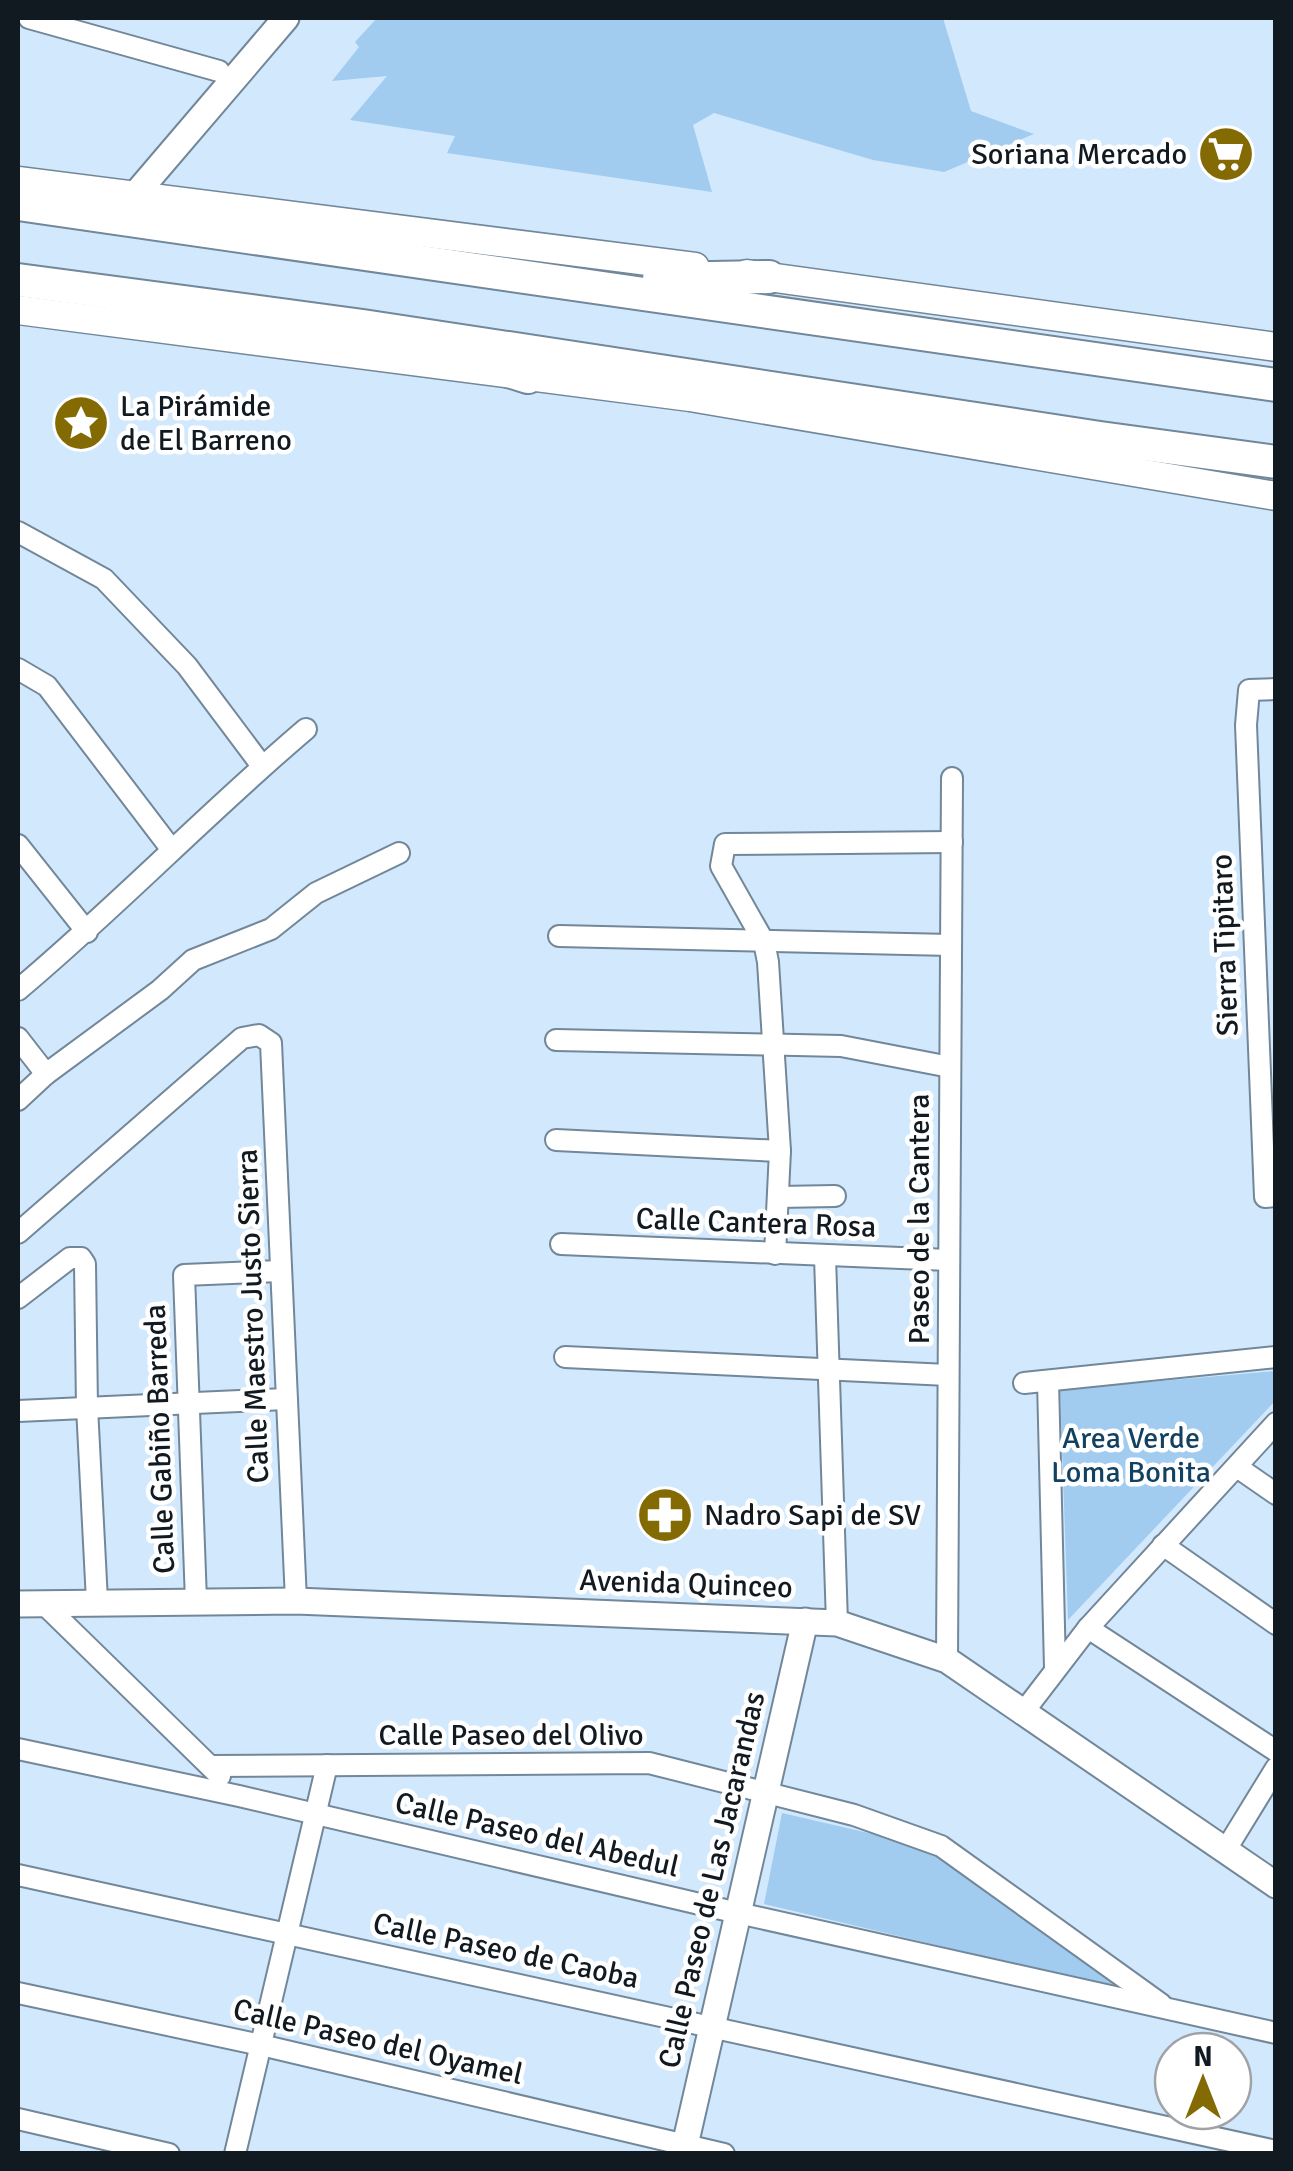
<svg xmlns="http://www.w3.org/2000/svg" width="1293" height="2171" font-family="Signika,sans-serif">
	<style>
		.green { fill: #a1ccef }
		.lines { fill: none; stroke-linecap: round; stroke-linejoin: round }
		.minor-casing { stroke: #728799; stroke-width: 24 }
		.tertiary-casing { stroke: #728799; stroke-width: 29 }
		.secondary-casing { stroke: #728799; stroke-width: 31 }
		.trunk-casing { stroke: #728799; stroke-width: 36 }
		.minor { stroke: #fff; stroke-width: 20 }
		.tertiary { stroke: #fff; stroke-width: 25 }
		.secondary { stroke: #fff; stroke-width: 28 }
		.trunk { stroke: #fff; stroke-width: 32 }
		.labels { text-anchor: middle; dominant-baseline: central; stroke-width: 9; stroke-linejoin: round; paint-order: stroke }
		.poi-label { font-size: 30px; fill: #121a21; stroke: #fff; text-anchor: start }
		.street-label { font-size: 30px; fill: #121a21; stroke: #fff }
		.park-label { font-size: 30px; fill: #134161; stroke: #fff }
	</style>
	<rect width="100%" height="100%" fill="#d2e9fd"/>
	<!-- green -->
	<g class="green">
		<path d="M377,18H943L971,111L1034,134L944,172L873,160L714,113L693,125L712,192L447,153L455,136L350,120L387,76L332,81L359,47L355,42Z"/>
		<path d="M1275,1371V1401L1068,1620L1060,1390Z"/>
		<path d="M782,1813L938,1849L1130,1991L764,1904Z"/>
	</g>
	<g class="lines">
		<!-- minor casing -->
		<g class="minor-casing">
			<g id="minor">
				<path d="M29,18L219,71"/>
				<path d="M18,532L104,579L187,666L262,766"/>
				<path d="M18,669L47,686L172,850"/>
				<path d="M1276,689L1249,690L1246,725L1265,1197L1276,1196"/>
				<path d="M18,845L87,932"/>
				<path d="M559,936L951,945"/>
				<path d="M18,990C117,907 207,813 306,729"/>
				<path d="M18,1038L46,1074"/>
				<path d="M556,1040L841,1046L950,1067"/>
				<path d="M18,1100L46,1074L160,990L193,960L271,929L316,893L399,853"/>
				<path d="M556,1140L780,1151"/>
				<path d="M778,1197L835,1196"/>
				<path d="M18,1233L242,1038L259,1035L271,1043L296,1601"/>
				<path d="M561,1244L949,1260"/>
				<path d="M775,1254L780,1151L768,962L764,942L721,866L725,844L952,842"/>
				<path d="M825,1257L837,1623"/>
				<path d="M18,1298L70,1258H81L85,1264L87,1407L97,1601"/>
				<path d="M565,1357L948,1375"/>
				<path d="M1048,1381L1055,1668"/>
				<path d="M1024,1383L1276,1357"/>
				<path d="M18,1411L285,1399"/>
				<path d="M1237,1467L1276,1494"/>
				<path d="M1163,1545L1276,1624"/>
				<path d="M196,1601L184,1275L281,1271"/>
				<path d="M43,1603L220,1776"/>
				<path d="M1088,1628L1276,1751"/>
				<path d="M947,1660L952,778"/>
				<path d="M1022,1714L1088,1628L1276,1423"/>
				<path d="M18,1749L239,1796L738,1913L1276,2033"/>
				<path d="M211,1766L649,1763L854,1815L941,1846L1161,2004"/>
				<path d="M1225,1851L1276,1768"/>
				<path d="M18,1875L1276,2151"/>
				<path d="M18,1993L261,2045L724,2154"/>
				<path d="M18,2119L169,2154"/>
				<path d="M235,2154L327,1765"/>
			</g>
		</g>
		<!-- tertiary casing -->
		<g class="tertiary-casing">
			<g id="tertiary">
				<path d="M134,196L286,18"/>
				<path d="M18,1604L296,1601L837,1623L947,1660L1276,1885"/>
				<path d="M683,2154L805,1621"/>
			</g>
		</g>
		<!-- secondary casing -->
		<g class="secondary-casing">
			<g id="secondary">
				<path d="M18,181L695,267"/>
				<path d="M747,274L1276,347"/>
				<path d="M18,310L690,397L1276,496"/>
			</g>
		</g>
		<!-- trunk casing -->
		<g class="trunk-casing">
			<g id="trunk">
				<path d="M18,204L1276,385"/>
				<path d="M659,279L769,277"/>
				<path d="M18,280L363,326L1100,438L1276,462"/>
				<path d="M468,358L528,377"/>
			</g>
		</g>
		<!-- minor -->
		<use href="#minor" class="minor"/>
		<!-- tertiary -->
		<use href="#tertiary" class="tertiary"/>
		<!-- secondary -->
		<use href="#secondary" class="secondary"/>
		<!-- trunk -->
		<use href="#trunk" class="trunk"/>
	</g>
	<!-- icons -->
	<defs>
		<g id="supermarket-disc" transform="scale(2.875)"><circle r="9.5" fill="#836a03" stroke="#fff"/><path d="M-6-5.5h2.5l.6 2H6L4.5 2H-2.5L-4.4-4H-6ZM-1.5 3.2a1.3 1.3 0 1 0 .1 0ZM3 3.2a1.3 1.3 0 1 0 .1 0Z" fill="#fff"/></g>
		<g id="sight-disc" transform="scale(2.875)"><circle r="9.5" fill="#836a03" stroke="#fff"/><path d="M0-6L1.8-2.2L6-1.7L2.9 1.2L3.7 5.4L0 3.3L-3.7 5.4L-2.9 1.2L-6-1.7L-1.8-2.2Z" fill="#fff"/></g>
		<g id="pharmacy-disc" transform="scale(2.875)"><circle r="9.5" fill="#836a03" stroke="#fff"/><path d="M-2-6h4v4h4v4h-4v4h-4v-4h-4v-4h4Z" fill="#fff"/></g>
	</defs>
	<g fill-rule="evenodd">
		<use href="#supermarket-disc" x="1226" y="154"/>
		<use href="#sight-disc" x="81" y="423"/>
		<use href="#pharmacy-disc" x="665" y="1515"/>
	</g>
	<g class="labels">
		<!-- poi labels -->
		<g class="poi-label">
			<text x="1187" y="154" text-anchor="end">Soriana Mercado</text>
			<text x="120" y="406">La Pirámide<tspan x="120" dy="34">de El Barreno</tspan></text>
			<text x="704" y="1515">Nadro Sapi de SV</text>
		</g>
		<!-- street labels -->
		<g class="street-label">
			<text transform="translate(1225 945) rotate(-92)">Sierra Tipitaro</text>
			<text transform="translate(919 1219) rotate(-90)">Paseo de la Cantera</text>
			<text transform="translate(756 1223) rotate(2)">Calle Cantera Rosa</text>
			<text transform="translate(253 1316) rotate(-92)">Calle Maestro Justo Sierra</text>
			<text transform="translate(160 1439) rotate(-92)">Calle Gabiño Barreda</text>
			<text transform="translate(686 1584) rotate(2)">Avenida Quinceo</text>
			<text x="511" y="1735">Calle Paseo del Olivo</text>
			<text transform="translate(537 1835) rotate(13)">Calle Paseo del Abedul</text>
			<text transform="translate(712 1880) rotate(-77)">Calle Paseo de Las Jacarandas</text>
			<text transform="translate(506 1951) rotate(12)">Calle Paseo de Caoba</text>
			<text transform="translate(378 2042) rotate(13)">Calle Paseo del Oyamel</text>
		</g>
		<!-- park labels -->
		<g class="park-label">
			<text x="1131" y="1438">Area Verde<tspan x="1131" dy="34">Loma Bonita</tspan></text>
		</g>
	</g>
	<!-- border -->
	<rect width="1293" height="2171" fill="none" stroke="#121a21" stroke-width="40"/>
	<!-- north arrow -->
	<g transform="translate(1203 2081)"><circle r="48" fill="#ffffff" stroke="#a0a3a6" stroke-width="2.5"/>
	<path d="M0-8L18 38L0 25L-18 38Z" fill="#836a03"/>
	<text y="-15" font-size="28" font-weight="bold" text-anchor="middle" fill="#121a21">N</text>
	</g>
</svg>
